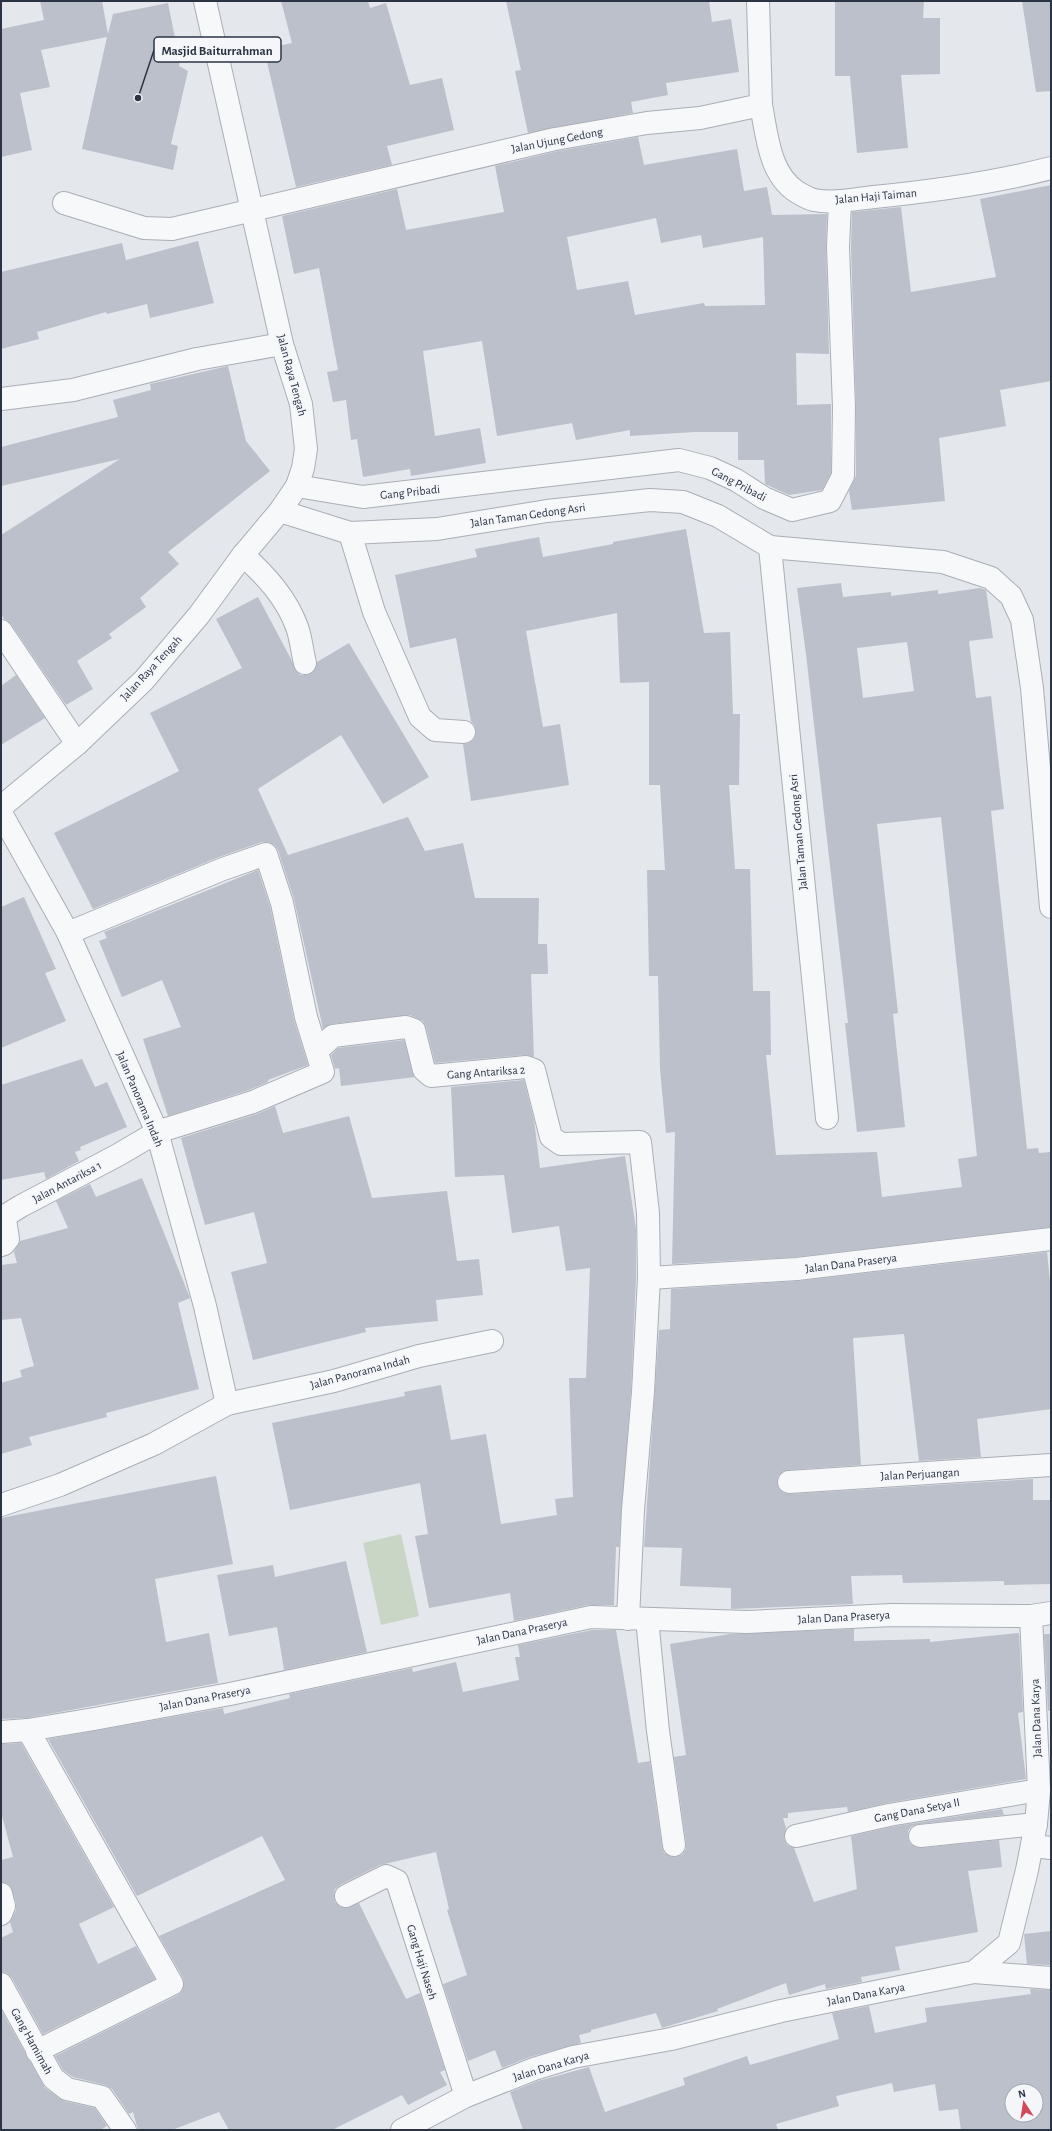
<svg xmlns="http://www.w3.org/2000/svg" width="1052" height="2131" font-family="'Alegreya Sans',sans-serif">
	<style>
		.green { fill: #c9d6c5 }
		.building { fill: #bbc0ca; fill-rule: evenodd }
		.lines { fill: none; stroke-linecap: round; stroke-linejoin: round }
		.minor-casing { stroke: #a9aeb7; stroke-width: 24 }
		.minor { stroke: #f7f8fa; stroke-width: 22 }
		.labels { text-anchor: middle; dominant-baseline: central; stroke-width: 4; stroke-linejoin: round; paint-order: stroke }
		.street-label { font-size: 12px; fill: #2b3445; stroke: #f4f6f9 }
		.leader { fill: none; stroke: #2b3445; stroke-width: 1.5 }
		.callout-dot { fill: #2b3445; stroke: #f4f6f9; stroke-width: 1.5 }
		.callout { fill: #f4f6f9; stroke: #2b3445; stroke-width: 1.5 }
		.callout-label { font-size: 13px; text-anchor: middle; font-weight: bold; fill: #2b3445 }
	</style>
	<rect width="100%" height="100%" fill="#e4e7ec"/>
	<!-- green -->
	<path class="green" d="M401,1534L419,1616L381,1625L363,1543Z"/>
	<!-- building -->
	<g class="building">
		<path d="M40,1H102L108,34L113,14L168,3L176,43L183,44L179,66L188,71L171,144L178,146L173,170L82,149L107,37L41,50L50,87L20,93L32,150L1,157V29L44,20Z"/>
		<path d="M281,1H368L370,8L386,3L410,85L442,78L454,130L387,146L392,165L296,187L264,49L292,43Z"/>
		<path d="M506,1H709L712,22L731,19L739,72L666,83L668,95L631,102L633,113L528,133L515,71L521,70Z"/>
		<path d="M835,1H924L923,18H940V74L901,75L908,148L857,153L850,76H835Z"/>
		<path d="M1022,1H1051V91L1036,92Z"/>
		<path d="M638,137L644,165L737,149L744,191L767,187L772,215L827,214L826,247L829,354L796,353L797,405L831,404V473L822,490L789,495L765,484L764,460H738V432H695L630,436V430L576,440L572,423L497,436L482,341L423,351L435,436L480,428L486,463L411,476L410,469L363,477L357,439L351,440L346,400L333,402L327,372L338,370L319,268L294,274L282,216L397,189L406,230L504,212L495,166L558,151ZM656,218L661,243L701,235L703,248L763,237L765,305L705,306L704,303L635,315L628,281L577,290L567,237Z"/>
		<path d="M1051,185V381L1000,390L1006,426L939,438L945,501L852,510L849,491L856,476V407L851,247L852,212L901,207L911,292L996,277L980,199Z"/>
		<path d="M198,241L214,303L150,318L147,304L107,314L106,312L37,332L39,339L1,349V272L122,243L126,260Z"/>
		<path d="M228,366L246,441L270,471L168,552L179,564L140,598L146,607L109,634L112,638L77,661L93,689L66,705L11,624L4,619L1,614V535L120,459L1,486V447L118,417L113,400L151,390L150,384Z"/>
		<path d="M686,529L704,633L730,632L733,714H740L739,785H729L735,869H750L753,991H770L771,1055H766L776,1155L877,1152L882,1197L962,1187L958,1159L977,1156L941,817L877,824L898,1013L893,1014L905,1127L857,1132L845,1023H848L839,945L806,654L797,588L841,583L843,597L891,592V596L938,590V594L980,588L986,590L993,638L969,641L976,698L991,696L1004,809L991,811L1027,1149L1038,1148L1039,1153L1051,1152V1227L796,1257L672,1264L675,1132L666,1133L660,1069L658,976H649L647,870H665L660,785H649V682L620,683L617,613L526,631L543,727L560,724L569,785L471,801L463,744L469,743L474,739L476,732L475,726L471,721L456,638L410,648L395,575L477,557L475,549L539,537L543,557L613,544V542ZM907,642L914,691L863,698L857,648Z"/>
		<path d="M258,597L291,659L296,671L301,675H307L313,672L317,662L349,643L429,777L383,804L341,735L258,789L288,855L408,817L425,851L463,843L475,898H539L538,944H547L548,974H531L534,1057L525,1055L435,1063L426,1027L423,1021L410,1015L331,1024L323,1029L294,899L278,850L275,845L269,842H262L219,857L93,909L54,833L179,771L150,713L242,668L216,619Z"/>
		<path d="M16,675L45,718L1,745V686Z"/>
		<path d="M258,870L270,906L294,1020L308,1065L268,1080V1082L249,1090L168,1116L143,1039L181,1027L162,980L122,997L99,941L107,938L104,932Z"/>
		<path d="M24,897L56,969L45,973L66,1021L1,1048V907Z"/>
		<path d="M404,1040L415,1077L341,1086L339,1068L335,1069L331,1055L338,1048Z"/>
		<path d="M82,1059L95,1087L107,1082L127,1127L80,1147L81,1150L75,1152L79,1161L46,1179L44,1172L1,1180V1085Z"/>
		<path d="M524,1080L534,1120L540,1168L625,1156L636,1229V1278L631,1391L619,1547H616L614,1605H588L514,1621L510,1593L429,1608L415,1536L428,1534L420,1483L290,1510L272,1423L405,1396L404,1392L441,1385L451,1440L486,1434L501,1524L557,1515L555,1499L573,1497L569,1378H586L590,1268L566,1271L559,1226L512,1233L504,1175L455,1177L451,1087Z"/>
		<path d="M275,1106L283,1133L349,1116L372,1198L447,1191L457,1261L479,1259L483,1295L436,1300L438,1321L365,1328L366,1332L253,1360L231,1272L267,1263L254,1212L205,1225L181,1138L257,1114Z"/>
		<path d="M142,1178L190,1298L178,1303L199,1389L106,1413L107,1417L29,1437L32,1445L1,1454V1383L22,1377L20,1370L34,1366L21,1318L1,1320V1265L17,1263L14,1252L20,1241L68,1228L56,1201L90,1184L96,1197Z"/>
		<path d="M1047,1252L1051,1290V1409L977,1419L981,1457L919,1461L904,1334L853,1338L861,1465L788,1470L778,1476L777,1482L779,1489L784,1493L790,1494L1033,1479V1500H1051V1584L1004,1585V1581L903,1583L902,1575L851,1576L853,1604L731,1609V1588L680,1586L682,1548L644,1547L659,1330L670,1329L671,1289L798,1281Z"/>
		<path d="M216,1476L233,1564L155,1579L166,1642L209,1633L218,1683L27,1718L1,1719V1518Z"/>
		<path d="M346,1561L367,1652L284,1670L277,1627L229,1636L217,1575L273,1565L275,1577Z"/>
		<path d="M854,1629V1641L930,1639V1642L1019,1633L1023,1712L1018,1713L1026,1779L887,1803L848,1812L847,1807L788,1813V1818H783L786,1828L784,1839L787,1845L794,1848L814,1902L857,1889L851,1836L891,1827L1002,1809L1004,1815L919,1824L912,1826L908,1831V1838L910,1844L921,1848L999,1840L1002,1867L968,1871L978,1932L895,1947L900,1970L861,1977L862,1982L826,1989L825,1984L789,1995L786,1983L717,2009L718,2011L662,2028L656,2013L591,2030V2032L579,2035L581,2043L530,2057L502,2068L495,2050L468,2061L443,1984L467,1975L447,1910L449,1909L436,1852L380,1865L340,1885L335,1889L334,1896L335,1902L345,1908L359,1903L406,1999L420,1993L445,2070L440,2072L447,2085L408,2105L402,2095L332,2130H229L219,2112L172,2130H138L133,2112L129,2114L112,2089L105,2085L73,2077L63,2070L55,2056L178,1995L182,1991L184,1985L183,1978L159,1936L285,1880L262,1836L137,1896L48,1739L223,1708L224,1714L290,1698L289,1694L412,1668L413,1672L456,1662L463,1692L519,1680L515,1657H520L518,1645L592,1630H616L638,1763L650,1761L662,1847L664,1853L675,1857L682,1855L686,1849V1843L674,1757L686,1755L670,1644L730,1634Z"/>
		<path d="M1044,1634H1051V1710L1048,1711Z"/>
		<path d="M21,1743L114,1907L79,1924L98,1964L136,1946L155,1979L43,2034L12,1978L7,1973L1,1972V1938L13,1932L10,1922L16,1910V1903L10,1886L1,1882V1860L13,1857L1,1812V1744Z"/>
		<path d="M1051,1931V1965L1027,1964L1024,1934Z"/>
		<path d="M1030,1989L1051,1990V2130H961L958,2109L939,2111L935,2084L894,2092L892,2083L836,2096L839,2106L776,2124L778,2130H523L510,2092L538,2081L589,2067L605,2112L685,2085L683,2078L747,2056L750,2065L839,2039L832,2013L869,2006L875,2033L927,2022L925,2008L1031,1994ZM1012,2091H1036V2115H1012Z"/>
		<path d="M1,2010L45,2088L64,2101L95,2108L107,2126L100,2130H1Z"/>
	</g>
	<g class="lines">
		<!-- minor casing -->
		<g class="minor-casing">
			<g id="minor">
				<path d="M761,105C767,135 769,174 797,192C802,195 809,199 814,200C833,204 855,199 874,197C934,191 993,183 1051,168"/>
				<path d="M64,203L144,228L172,229L555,139L647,123L700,118L761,105L758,1"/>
				<path d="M1,399L73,390L197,359L282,344"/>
				<path d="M297,486L363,497L679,460L710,468L736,480L764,498L792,510L830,501L843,476L844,407L838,247L840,201"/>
				<path d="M280,511L350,533L437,529L547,511L650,500L683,502L718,516L770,547L943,562L991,578L1011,596L1022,620L1032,688L1051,907"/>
				<path d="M350,533L374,612L420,717L435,730L464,732"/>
				<path d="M770,547L827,1118"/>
				<path d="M243,555C265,575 286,597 297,627C301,638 302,651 305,663"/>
				<path d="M1,631L77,744"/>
				<path d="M1,807L77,744L144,680L199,615L243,555L280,511L297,486L303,468L306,449L301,404L282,344L205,1"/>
				<path d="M1,813L68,933L157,1132L205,1306L227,1404"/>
				<path d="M316,1047L322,1046L333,1036L406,1027L414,1030L424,1070L431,1076L526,1067L534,1070L551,1137L561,1144L640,1142L648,1213L649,1278L643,1392L633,1510L628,1619"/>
				<path d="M1,1245L4,1244L8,1239L5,1219L8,1214L21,1206L118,1155L157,1132L253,1102L323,1072L306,1017L282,903L266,854L223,869L68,933"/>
				<path d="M649,1278L797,1269L1051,1239"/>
				<path d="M789,1482L1051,1465"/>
				<path d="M1,1505L60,1485L154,1444L227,1404L334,1381L419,1356L492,1341"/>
				<path d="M647,1619L658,1731L674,1845"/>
				<path d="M28,1730L172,1984L37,2051"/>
				<path d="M1,1732L28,1730L94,1719L230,1694L591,1617L747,1622L892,1615L1031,1616L1051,1613"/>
				<path d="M796,1836L889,1815L1039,1790"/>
				<path d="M920,1836L1036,1824"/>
				<path d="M1032,1846L1051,1848"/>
				<path d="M1,1894L4,1906L1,1914"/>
				<path d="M346,1896L386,1876L397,1881L466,2096"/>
				<path d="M974,1972L1051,1978"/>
				<path d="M1,1984L53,2078L67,2089L102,2097L125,2130"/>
				<path d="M402,2130L466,2096L534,2069L573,2057L671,2039L781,2011L974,1972L1009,1943L1027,1870L1036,1824L1039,1790L1031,1616"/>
			</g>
		</g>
		<!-- minor -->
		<use href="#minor" class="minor"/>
	</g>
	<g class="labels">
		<!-- street labels -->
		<g class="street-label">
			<text transform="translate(557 140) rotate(-11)">Jalan Ujung Gedong</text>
			<text transform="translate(876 196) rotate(-5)">Jalan Haji Taiman</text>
			<text transform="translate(292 375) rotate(75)">Jalan Raya Tengah</text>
			<text transform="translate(739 484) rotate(28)">Gang Pribadi</text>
			<text transform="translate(410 492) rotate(-6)">Gang Pribadi</text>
			<text transform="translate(528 515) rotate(-8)">Jalan Taman Gedong Asri</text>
			<text transform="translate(151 668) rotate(-47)">Jalan Raya Tengah</text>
			<text transform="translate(798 832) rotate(-95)">Jalan Taman Gedong Asri</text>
			<text transform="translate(486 1072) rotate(-4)">Gang Antariksa 2</text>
			<text transform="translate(140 1099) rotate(67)">Jalan Panorama Indah</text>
			<text transform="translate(67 1182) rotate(-28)">Jalan Antariksa 1</text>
			<text transform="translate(851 1263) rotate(-7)">Jalan Dana Praserya</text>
			<text transform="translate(360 1372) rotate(-15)">Jalan Panorama Indah</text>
			<text transform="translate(920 1474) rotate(-3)">Jalan Perjuangan</text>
			<text transform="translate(844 1617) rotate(-3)">Jalan Dana Praserya</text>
			<text transform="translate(522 1631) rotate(-12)">Jalan Dana Praserya</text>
			<text transform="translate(205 1698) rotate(-11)">Jalan Dana Praserya</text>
			<text transform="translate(1036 1718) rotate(-92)">Jalan Dana Karya</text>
			<text transform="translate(917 1810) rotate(-11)">Gang Dana Setya II</text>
			<text transform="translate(422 1962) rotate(73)">Gang Haji Naseh</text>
			<text transform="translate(866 1994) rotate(-11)">Jalan Dana Karya</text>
			<text transform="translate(32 2041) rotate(61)">Gang Hamimah</text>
			<text transform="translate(551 2066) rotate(-17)">Jalan Dana Karya</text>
		</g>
	</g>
	<!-- callouts -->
	<path class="leader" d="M138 98L154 50"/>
	<circle class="callout-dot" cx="138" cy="98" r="4"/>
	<rect class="callout" x="154" y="37" width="127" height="25" rx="4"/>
	<g class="callout-label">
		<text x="217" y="55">Masjid Baiturrahman</text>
	</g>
	<!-- border -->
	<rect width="1052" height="2131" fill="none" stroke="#2b3445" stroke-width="4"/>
	<!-- north arrow -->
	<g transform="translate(1024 2103) rotate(348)"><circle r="19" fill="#f4f6f9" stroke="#a4a8b1"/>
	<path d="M0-3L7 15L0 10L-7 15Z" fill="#d1495b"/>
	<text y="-6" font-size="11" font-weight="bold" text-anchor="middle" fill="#2b3445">N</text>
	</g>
</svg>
